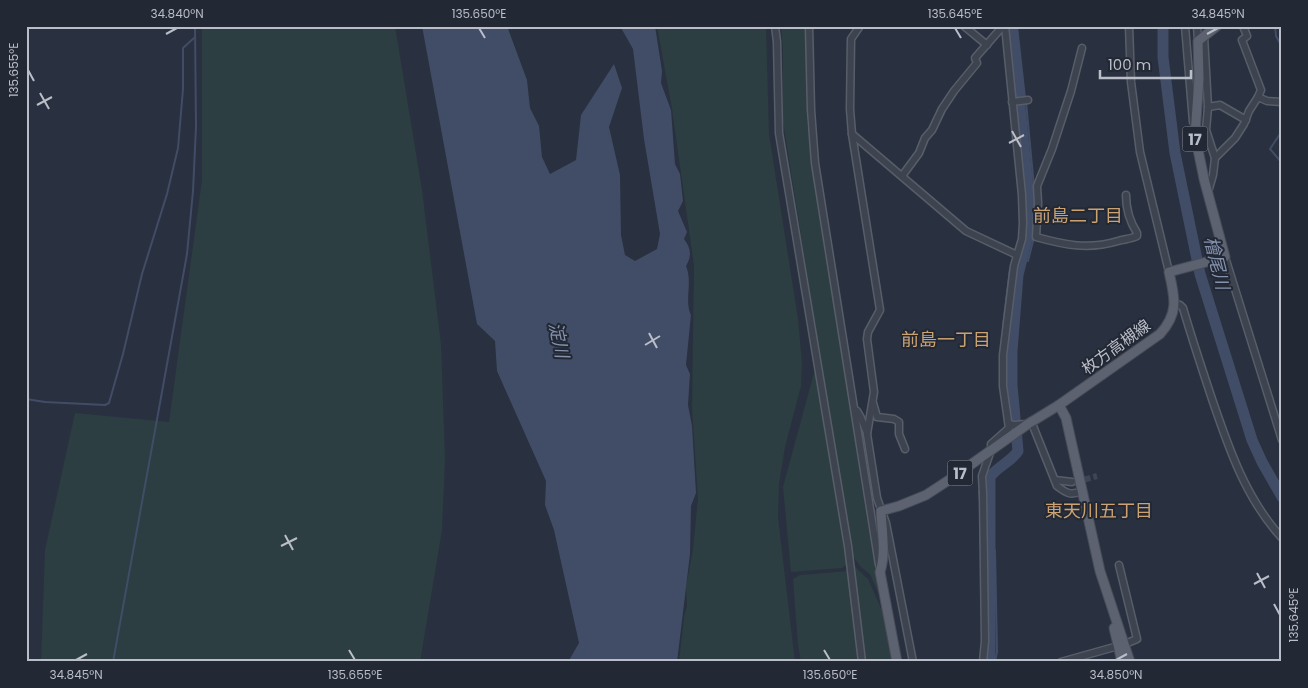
<svg xmlns="http://www.w3.org/2000/svg" width="1308" height="688" font-family="Poppins,'Noto Sans JP',sans-serif">
	<style>
		.green { fill: #2c3e41 }
		.water { fill: #414d66 }
		.lines { fill: none; stroke-linecap: round; stroke-linejoin: round }
		.stream { stroke: #414d66; stroke-width: 2 }
		.river { stroke: #414d66; stroke-width: 11 }
		.minor-tunnel { stroke: #3f4554; stroke-width: 6; stroke-dasharray: 6 3; stroke-linecap: butt }
		.minor-casing { stroke: #585e69; stroke-width: 9 }
		.major-casing { stroke: #474c58; stroke-width: 11 }
		.minor { stroke: #3d434f; stroke-width: 6 }
		.major { stroke: #5c626f; stroke-width: 9 }
		.ticks { fill: none; stroke: #babec9; stroke-width: 2 }
		.labels { text-anchor: middle; dominant-baseline: central; stroke-width: 4; stroke-linejoin: round; paint-order: stroke }
		.shield { fill: #222834; stroke: #8c919c; stroke-width: 1 }
		.shield-label { font-size: 15px; font-weight: bold; fill: #babec9 }
		.street-label { font-size: 16px; fill: #babec9; stroke: #222834 }
		.neighbourhood-label { font-size: 18px; fill: #caa274; stroke: #222834 }
		.water-label { font-size: 18px; font-style: italic; fill: #8592ad; stroke: #222834 }
		.neatline { fill: none; stroke: #babec9; stroke-width: 2 }
		.ticks-label { font-size: 12px; text-anchor: middle; fill: #babec9 }
	</style>
	<rect width="100%" height="100%" fill="#29303f"/>
	<!-- green -->
	<g class="green">
		<path d="M202,26H395L422,190L441,344L445,458L442,530L420,662H41L45,550L75,413L169,422L202,180Z"/>
		<path d="M657,26H766L769,134L798,319L802,363L801,386L785,447L779,484L778,517L795,662H679L684,617L687,606L686,587L693,549L698,499L692,409L694,266L672,109Z"/>
		<path d="M781,26H806L807,124L868,526L883,604L870,574L861,567L851,554L783,121V50Z"/>
		<path d="M816,370L848,564L842,568L791,572L783,487L814,373Z"/>
		<path d="M853,563L858,570L868,579L887,622L894,662H866Z"/>
		<path d="M849,571L860,662H801L798,645L793,579L800,575Z"/>
	</g>
	<!-- water -->
	<path class="water" d="M422,26H507L527,80L530,108L539,126L542,157L550,174L576,160L581,115L614,64L622,88L609,127L620,175L621,235L625,255L635,261L657,249L660,234L644,139L633,49L620,26H655L662,71L661,83L671,110L675,164L680,174L683,201L678,211L687,232L684,239C691,248 692,256 686,266C693,282 684,301 691,315L686,365L690,374L688,405L692,426L696,493L691,506L690,554L677,662H568L579,643L554,530L545,505L546,481L497,371L495,341L477,324Z"/>
	<g class="lines">
		<!-- stream -->
		<g class="stream">
			<path d="M1017,26L1025,98"/>
			<path d="M1275,26L1276,36L1282,47"/>
			<path d="M1026,102L1034,187"/>
			<path d="M1282,131L1270,149L1282,163"/>
			<path d="M1028,261L1034,237"/>
			<path d="M1003,326L1010,268"/>
			<path d="M26,399L45,402L105,405L109,403L123,354L142,274L167,194L178,148L183,89V48L194,38"/>
			<path d="M979,492L980,502"/>
			<path d="M980,544V531"/>
			<path d="M995,550L997,652L995,662"/>
			<path d="M113,662L187,254L193,191L196,127L195,26"/>
		</g>
		<!-- river -->
		<g class="river">
			<path d="M1163,26V57L1175,153L1200,274L1252,440L1262,462L1282,497"/>
			<path d="M990,662V477C998,466 1011,462 1018,451L1012,385V351L1018,275L1030,227V209L1012,26"/>
		</g>
		<!-- minor-tunnel -->
		<path class="minor-tunnel" d="M1076,482L1097,476"/>
		<!-- minor casing -->
		<g class="minor-casing">
			<g id="minor">
				<path d="M775,26L777,42L779,133L848,546L862,662"/>
				<path d="M809,26L811,110L815,163L879,565"/>
				<path d="M860,26L851,39L850,109L852,134L880,310L868,332L867,339L874,392L867,434L877,498L886,523L913,662"/>
				<path d="M964,26L987,45"/>
				<path d="M1129,26L1131,82L1140,152L1169,272"/>
				<path d="M1185,26L1193,122"/>
				<path d="M1197,26L1198,41"/>
				<path d="M1243,26L1247,36L1242,40L1261,90L1258,97L1267,101L1282,102"/>
				<path d="M1204,36L1208,107L1206,130L1215,158"/>
				<path d="M1082,48L1071,91L1052,149L1037,186L1038,203L1036,237C1065,245 1088,250 1118,241C1124,239 1131,239 1137,236V233C1130,222 1126,209 1126,195"/>
				<path d="M1012,102L1028,100"/>
				<path d="M1208,107L1220,105L1246,120"/>
				<path d="M852,134L966,231L1017,255"/>
				<path d="M902,176L919,153L925,138L932,130L942,109L954,91L977,63L975,58L1003,26"/>
				<path d="M1208,192L1213,175L1215,158L1235,138L1244,124L1249,111L1258,97"/>
				<path d="M1225,257L1282,440"/>
				<path d="M1174,303L1180,305L1183,308C1192,339 1202,369 1212,399C1229,449 1246,499 1282,538"/>
				<path d="M873,403L877,417L894,419L899,422V434L905,449"/>
				<path d="M857,411L861,418L867,433"/>
				<path d="M1031,421L1057,486C1066,493 1071,496 1081,491"/>
				<path d="M1009,424L1013,425L1027,424"/>
				<path d="M1055,480L1072,482"/>
				<path d="M1119,565L1137,639L1125,644"/>
				<path d="M983,662L985,641L983,494L982,476L991,450V444L1009,428L1003,386V355L1014,266L1022,239L1023,223L1022,195L1005,26"/>
				<path d="M1061,662L1118,646"/>
			</g>
		</g>
		<!-- major casing -->
		<g class="major-casing">
			<g id="major">
				<path d="M1059,405L1066,418L1100,571L1130,662"/>
				<path d="M1114,628L1122,662"/>
				<path d="M897,662L880,572C886,553 882,531 881,511L899,506L926,495L952,478L1028,424L1059,405L1160,334C1179,313 1175,298 1169,272L1225,257L1204,179L1195,135L1199,78L1198,41L1217,26"/>
			</g>
		</g>
		<!-- minor -->
		<use href="#minor" class="minor"/>
		<!-- major -->
		<use href="#major" class="major"/>
	</g>
	<!-- ticks -->
	<path class="ticks" d="M479,28L485,38M955,28L961,38M166,34L177,28M1207,34L1218,28M28,70L34,81M40,93L49,109M37,105L52,97M1012,131L1021,147M1009,143L1024,135M649,333L657,348M645,345L660,336M285,535L293,550M281,546L297,538M1257,573L1265,588M1254,584L1269,576M1274,604L1280,615M349,650L355,660M824,650L830,660M76,660L87,654M1116,660L1127,654"/>
	<g class="labels">
		<!-- shield labels -->
		<g class="shield">
			<rect x="1182.5" y="126.5" width="25" height="25" rx="4"/>
			<rect x="947.5" y="460.5" width="25" height="25" rx="4"/>
		</g>
		<g class="shield-label">
			<text x="1195" y="139">17</text>
			<text x="960" y="473">17</text>
		</g>
		<!-- street labels -->
		<g class="street-label">
			<text transform="translate(1116 347) rotate(-36)">枚方高槻線</text>
		</g>
		<!-- neighbourhood labels -->
		<g class="neighbourhood-label">
			<text x="1078" y="215">前島二丁目</text>
			<text x="946" y="339">前島一丁目</text>
			<text x="1099" y="510">東天川五丁目</text>
		</g>
		<!-- water labels -->
		<g class="water-label">
			<text transform="translate(1217 263) rotate(76)">檜尾川</text>
			<text transform="translate(559 340) rotate(78)">淀川</text>
		</g>
	</g>
	<!-- border -->
	<rect width="1308" height="688" fill="none" stroke="#222834" stroke-width="55"/>
	<!-- scale -->
	<path d="M1100 70v8h91v-8" fill="none" stroke="#babec9" stroke-width="2.5"/>
	<text x="1108" y="70" font-size="15" fill="#babec9" stroke="#222834" stroke-width="4" paint-order="stroke">100 m</text>
	<rect x="28" y="28" width="1252" height="632" class="neatline"/>
	<g class="ticks-label">
		<text x="177" y="18">34.840°N</text>
		<text x="479" y="18">135.650°E</text>
		<text x="955" y="18">135.645°E</text>
		<text x="1218" y="18">34.845°N</text>
		<text transform="translate(14 70) rotate(-90)" y="4">135.655°E</text>
		<text transform="translate(1294 615) rotate(-90)" y="4">135.645°E</text>
		<text x="76" y="679">34.845°N</text>
		<text x="355" y="679">135.655°E</text>
		<text x="830" y="679">135.650°E</text>
		<text x="1116" y="679">34.850°N</text>
	</g>
</svg>
